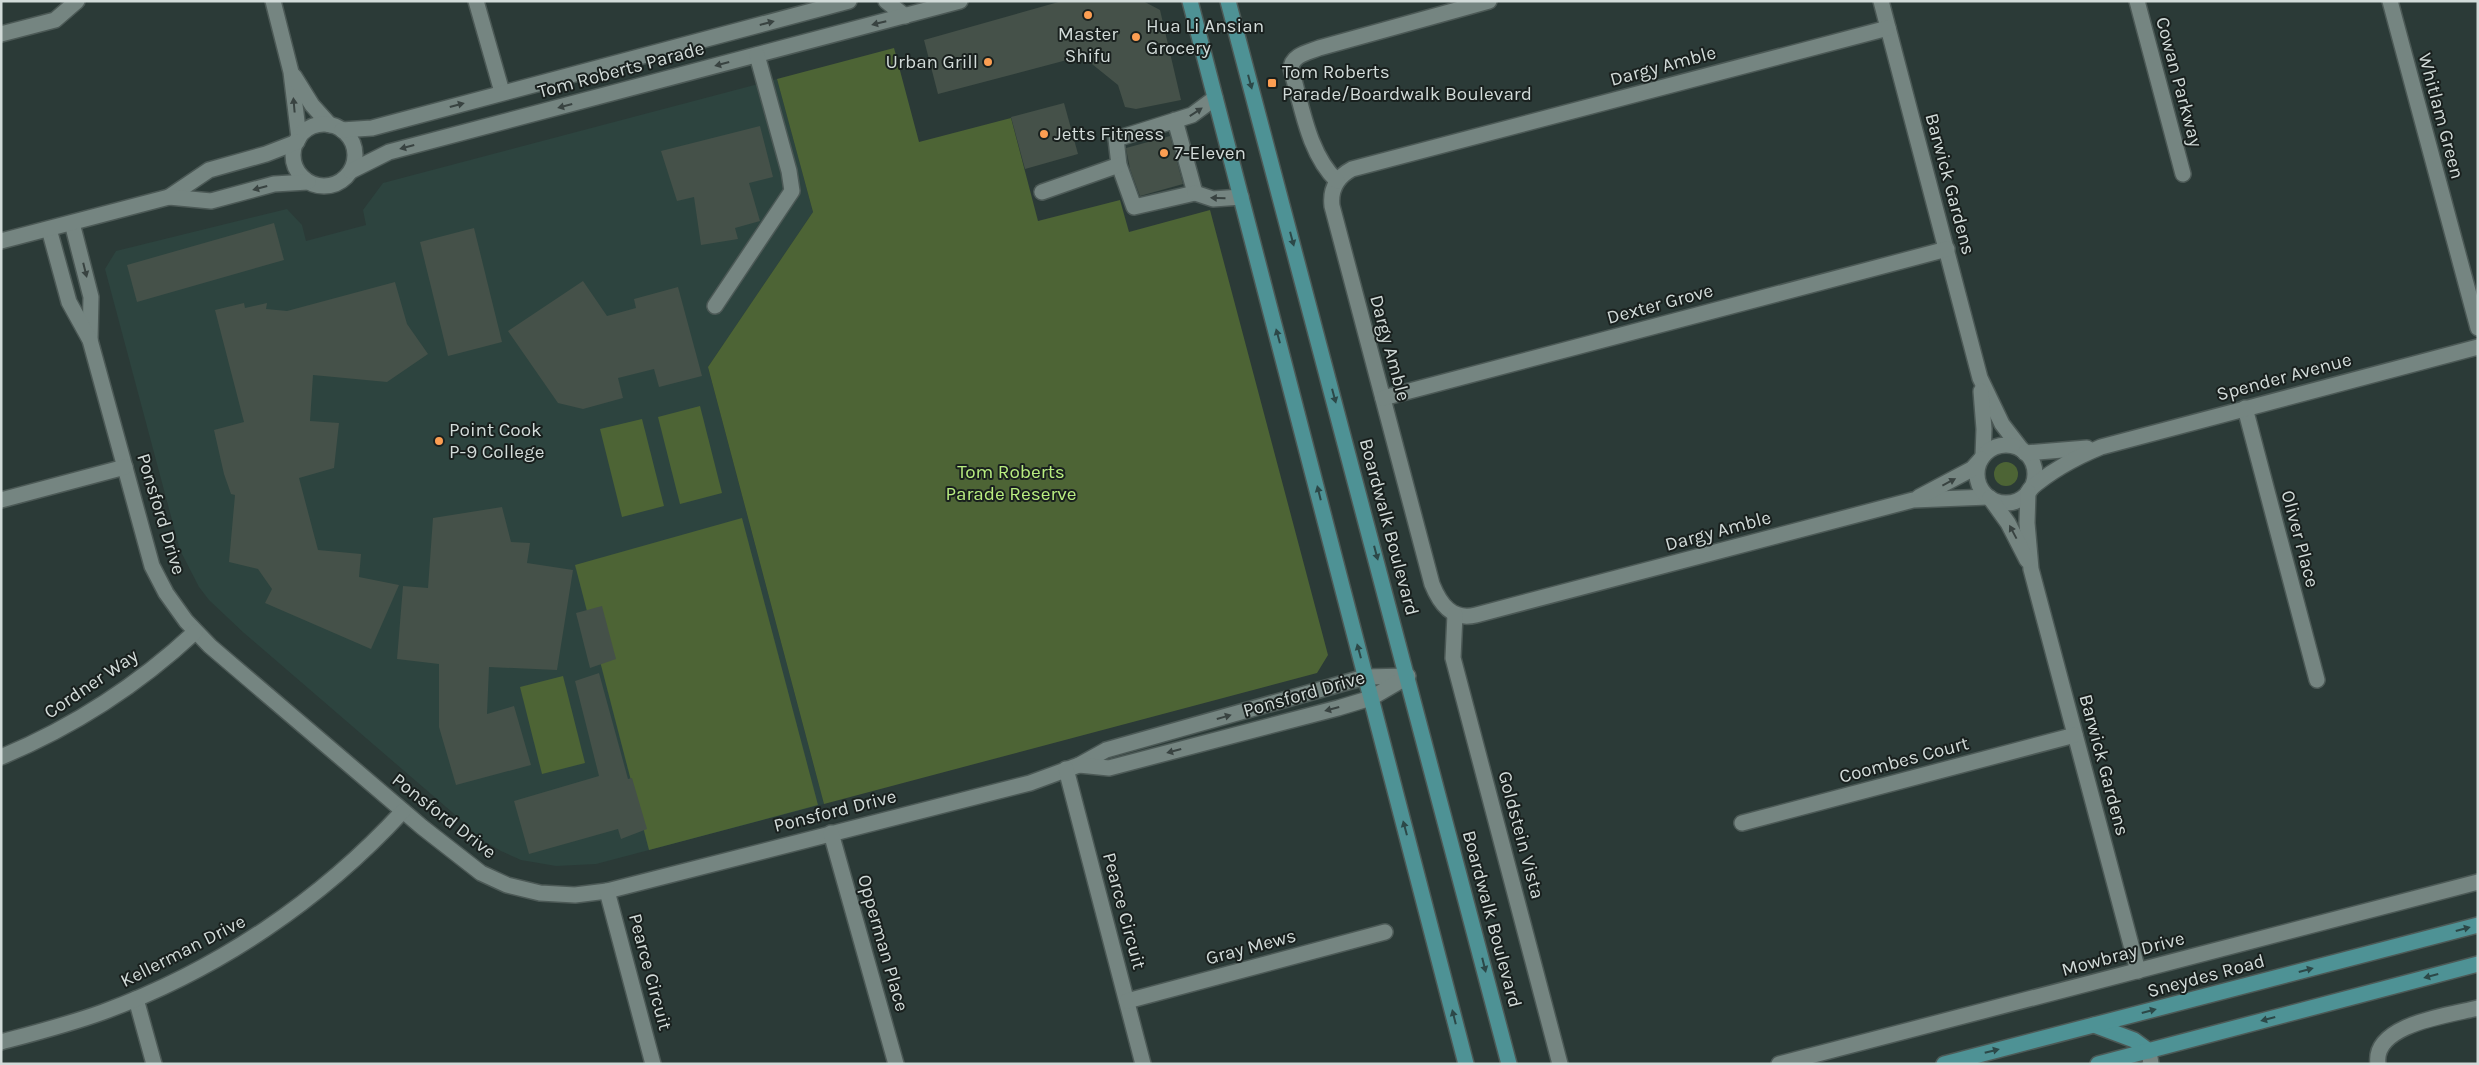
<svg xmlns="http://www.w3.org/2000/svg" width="2479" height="1065" font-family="Karla,sans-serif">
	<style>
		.built { fill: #2d443f }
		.green { fill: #4d6435 }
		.building { fill: #455149 }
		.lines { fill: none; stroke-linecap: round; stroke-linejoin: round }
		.minor-casing { stroke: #4c5956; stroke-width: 18 }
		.major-casing { stroke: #4c5956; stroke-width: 18 }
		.minor { stroke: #758581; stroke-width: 15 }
		.major { stroke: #4e9295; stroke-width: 15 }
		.oneway { fill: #394341 }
		.oneway2 { fill: #2c4848 }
		.poi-dot { fill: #fc9e52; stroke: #19201e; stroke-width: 2 }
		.labels { text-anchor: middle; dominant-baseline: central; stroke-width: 4; stroke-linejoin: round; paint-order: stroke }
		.poi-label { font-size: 19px; fill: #d2dbd9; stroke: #19201e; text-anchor: start }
		.street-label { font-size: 19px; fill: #d2dbd9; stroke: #19201e }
		.park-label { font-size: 19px; fill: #b9ed80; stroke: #19201e }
	</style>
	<rect width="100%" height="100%" fill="#2b3a37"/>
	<!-- built -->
	<path class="built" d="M777,79L813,212L708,367L824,804L596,864L556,866L521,860L501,851L479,838L467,825L244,633L209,600L199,587L180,550L105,269L116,251L287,209L302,225L306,241L366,225L363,210L383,183Z"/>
	<!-- green -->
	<g class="green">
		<path d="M894,48L919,142L1011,118L1038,221L1120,200L1129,232L1210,210L1328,655L1317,673L824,804L708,367L813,212L777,79Z"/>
		<path d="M700,406L722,493L680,504L658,417Z"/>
		<path d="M642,419L664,506L622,517L600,429Z"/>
		<circle cx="2006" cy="474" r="12"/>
		<path d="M742,518L818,805L649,850L575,565Z"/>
		<path d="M563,676L585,763L542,774L520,687Z"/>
	</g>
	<!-- building -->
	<g class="building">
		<path d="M1062,1H1143L1160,10L1181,100L1136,109L1125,107L1118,85L1082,56L938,94L924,40Z"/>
		<path d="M1064,103L1078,154L1025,169L1011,117Z"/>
		<path d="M760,126L773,177L749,183L760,221L735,228L738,239L701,245L694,197L677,201L661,151Z"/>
		<path d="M1170,136L1183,184L1140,196L1130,169L1126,148Z"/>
		<path d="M274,223L284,260L137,302L127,265Z"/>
		<path d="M474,228L502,342L448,356L420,242Z"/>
		<path d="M583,281L607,316L636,308L634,299L678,287L702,376L659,387L654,369L618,378L623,398L583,409L558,403L508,331Z"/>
		<path d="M395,282L407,324L428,354L387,382L313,375L310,421L339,423L334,468L299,478L318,550L361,554L359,577L399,585L371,649L265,603L272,589L258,569L229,562L235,495L231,494L224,474L214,430L244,422L215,310L244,303L245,308L267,303L266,309L287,311Z"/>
		<path d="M502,507L511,542L530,543L527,563L573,570L557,670L489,667L487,714L514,706L531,765L456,785L439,727V664L397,659L403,586L428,588L433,518Z"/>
		<path d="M602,606L616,659L590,668L576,613Z"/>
		<path d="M599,673L628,779L632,778L647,829L621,839L618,829L529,854L514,801L599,776L575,681Z"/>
	</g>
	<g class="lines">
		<!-- minor casing -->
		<g class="minor-casing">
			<g id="minor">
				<path d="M273,1L291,72L299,138"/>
				<path d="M476,1L502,92"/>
				<path d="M886,1L905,16"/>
				<path d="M1881,1L1980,378L2002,424L2022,450"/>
				<path d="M2137,1L2183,174"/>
				<path d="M2390,1L2478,328"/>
				<path d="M1888,28L1352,169C1337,177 1330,189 1332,206L1432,584C1440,604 1452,621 1476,615L1913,500L1988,497"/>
				<path d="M1,34L55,20L77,1"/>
				<path d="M294,76L312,105L330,125"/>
				<path d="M1175,120L1195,193L1134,207L1119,165L1116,139L1192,115L1215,98"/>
				<circle cx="324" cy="155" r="31"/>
				<path d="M342,130L372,128L849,1"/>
				<path d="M351,171L389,152L960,1"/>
				<path d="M1337,181C1308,153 1302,106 1291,69C1291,55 1309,52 1319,48L1489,1"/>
				<path d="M1042,192L1119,165"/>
				<path d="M1195,193L1213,199L1241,197"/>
				<path d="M169,197L209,170L266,154L297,142"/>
				<path d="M72,223L91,297L90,340"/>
				<path d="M49,229L69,302L90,340L152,566L166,593L186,621L210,646L422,827L481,873L507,885L540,893L575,895L607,891L1030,783L1079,765L1106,750L1365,677L1408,676"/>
				<path d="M1,241L169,197L211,201L274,184L308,182"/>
				<path d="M715,306L792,191L789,171L757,55"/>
				<path d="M1981,391L1984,429L1983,456"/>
				<path d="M1383,398L1947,249"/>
				<path d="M2245,408L2317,680"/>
				<circle cx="2006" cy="474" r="29"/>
				<path d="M2025,453L2087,448"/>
				<path d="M2030,489C2052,470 2074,458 2101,447L2478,347"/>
				<path d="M2028,492L2027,523L2031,569L2138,971"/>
				<path d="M1919,497L1972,469L1981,459"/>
				<path d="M1990,498L2008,523L2027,560"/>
				<path d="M1,500L125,467"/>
				<path d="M1455,614L1453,658L1560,1064"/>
				<path d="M1,757C73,727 138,685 195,632"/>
				<path d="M1079,765L1109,768L1338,708L1371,698L1407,677"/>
				<path d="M1066,769L1143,1064"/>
				<path d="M1742,823L2075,735"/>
				<path d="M831,833L896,1064"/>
				<path d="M607,891L653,1064"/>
				<path d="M136,999L154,1064"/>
				<path d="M1127,1001L1385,932"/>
				<path d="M1,1042C35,1033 70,1024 103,1012C218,970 321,900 403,811"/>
				<path d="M2149,1051L2151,1064"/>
				<path d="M1779,1064L2478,882"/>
				<path d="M2378,1064C2372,1024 2450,1015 2478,1008"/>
			</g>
		</g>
		<!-- major casing -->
		<g class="major-casing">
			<g id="major">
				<path d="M1190,1L1466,1064"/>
				<path d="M1228,1L1509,1064"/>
				<path d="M2094,1025L2134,1040L2149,1051"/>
				<path d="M1944,1064L2478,925"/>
				<path d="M2098,1064L2478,964"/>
			</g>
		</g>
		<!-- minor -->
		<use href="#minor" class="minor"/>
		<!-- major -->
		<use href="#major" class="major"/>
	</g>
	<!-- one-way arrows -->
	<defs><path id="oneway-solid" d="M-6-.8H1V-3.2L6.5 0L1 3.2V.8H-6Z" transform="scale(1.25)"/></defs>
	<g class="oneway">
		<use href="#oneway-solid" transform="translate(767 23) rotate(-15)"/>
		<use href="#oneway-solid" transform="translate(879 23) rotate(166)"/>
		<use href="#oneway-solid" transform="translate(722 64) rotate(165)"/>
		<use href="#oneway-solid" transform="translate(294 105) rotate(-95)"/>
		<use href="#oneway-solid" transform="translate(457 105) rotate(-15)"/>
		<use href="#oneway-solid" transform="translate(565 106) rotate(165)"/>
		<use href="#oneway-solid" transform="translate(1196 112) rotate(-33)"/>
		<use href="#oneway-solid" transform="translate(407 147) rotate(165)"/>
		<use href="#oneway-solid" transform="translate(260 188) rotate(165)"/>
		<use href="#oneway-solid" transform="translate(1218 198) rotate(-178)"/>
		<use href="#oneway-solid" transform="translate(85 270) rotate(76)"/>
		<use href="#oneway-solid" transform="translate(1949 482) rotate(-28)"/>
		<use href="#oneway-solid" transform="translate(2013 532) rotate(-118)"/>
		<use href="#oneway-solid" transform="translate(1332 709) rotate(165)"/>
		<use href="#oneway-solid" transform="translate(1224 717) rotate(-16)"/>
		<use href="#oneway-solid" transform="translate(1174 751) rotate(165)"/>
	</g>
	<g class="oneway2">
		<use href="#oneway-solid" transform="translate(1250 82) rotate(75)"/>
		<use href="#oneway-solid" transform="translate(1292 239) rotate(75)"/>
		<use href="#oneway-solid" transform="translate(1278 336) rotate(-105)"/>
		<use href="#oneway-solid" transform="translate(1334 396) rotate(75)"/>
		<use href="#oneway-solid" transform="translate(1319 493) rotate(-104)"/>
		<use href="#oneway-solid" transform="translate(1376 553) rotate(75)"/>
		<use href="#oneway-solid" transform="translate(1359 651) rotate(-105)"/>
		<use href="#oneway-solid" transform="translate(1405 828) rotate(-105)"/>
		<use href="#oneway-solid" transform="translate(2463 929) rotate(-15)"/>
		<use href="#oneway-solid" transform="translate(1484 965) rotate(76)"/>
		<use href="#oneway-solid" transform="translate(2306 970) rotate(-15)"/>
		<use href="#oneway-solid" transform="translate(2431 976) rotate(165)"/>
		<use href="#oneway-solid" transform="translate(2149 1011) rotate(-15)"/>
		<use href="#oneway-solid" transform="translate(1454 1017) rotate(-104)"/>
		<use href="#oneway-solid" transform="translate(2268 1019) rotate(165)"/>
		<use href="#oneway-solid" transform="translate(1992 1051) rotate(-14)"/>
	</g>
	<!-- markers -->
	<g class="poi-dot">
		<circle cx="1088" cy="15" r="5"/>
		<circle cx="1136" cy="37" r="5"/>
		<circle cx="988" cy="62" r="5"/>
		<rect x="1267" y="78" width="10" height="10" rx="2.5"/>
		<circle cx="1044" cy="134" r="5"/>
		<circle cx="1164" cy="153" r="5"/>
		<circle cx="439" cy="441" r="5"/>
	</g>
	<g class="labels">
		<!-- poi labels -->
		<g class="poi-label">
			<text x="1146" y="26">Hua Li Ansian<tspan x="1146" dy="22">Grocery</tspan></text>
			<text x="1088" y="34" text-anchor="middle">Master<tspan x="1088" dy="22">Shifu</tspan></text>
			<text x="978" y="62" text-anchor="end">Urban Grill</text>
			<text x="1282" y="72">Tom Roberts<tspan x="1282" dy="22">Parade/Boardwalk Boulevard</tspan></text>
			<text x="1054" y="134">Jetts Fitness</text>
			<text x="1174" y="153">7-Eleven</text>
			<text x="449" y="430">Point Cook<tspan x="449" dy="22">P-9 College</tspan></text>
		</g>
		<!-- street labels -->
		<g class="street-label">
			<text transform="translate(1663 66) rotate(-15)">Dargy Amble</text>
			<text transform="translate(621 70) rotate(-15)">Tom Roberts Parade</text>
			<text transform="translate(2179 82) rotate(75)">Cowan Parkway</text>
			<text transform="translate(2441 116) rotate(75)">Whitlam Green</text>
			<text transform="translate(1950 184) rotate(75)">Barwick Gardens</text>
			<text transform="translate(1660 304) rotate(-15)">Dexter Grove</text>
			<text transform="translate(1390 348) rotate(75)">Dargy Amble</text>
			<text transform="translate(2284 377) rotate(-15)">Spender Avenue</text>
			<text transform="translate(161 514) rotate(73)">Ponsford Drive</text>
			<text transform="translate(1389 527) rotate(75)">Boardwalk Boulevard</text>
			<text transform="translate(1718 531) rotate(-15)">Dargy Amble</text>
			<text transform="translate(2300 539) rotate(75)">Oliver Place</text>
			<text transform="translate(91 684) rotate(-34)">Cordner Way</text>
			<text transform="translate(1304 694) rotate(-16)">Ponsford Drive</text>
			<text transform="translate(1904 760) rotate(-15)">Coombes Court</text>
			<text transform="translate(2104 765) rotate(75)">Barwick Gardens</text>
			<text transform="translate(835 811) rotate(-14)">Ponsford Drive</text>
			<text transform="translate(444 816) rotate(38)">Ponsford Drive</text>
			<text transform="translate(1521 835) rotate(75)">Goldstein Vista</text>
			<text transform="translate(1124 911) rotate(75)">Pearce Circuit</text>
			<text transform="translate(1492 919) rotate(75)">Boardwalk Boulevard</text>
			<text transform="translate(883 943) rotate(74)">Opperman Place</text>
			<text transform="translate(1251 947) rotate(-15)">Gray Mews</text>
			<text transform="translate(183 951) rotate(-27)">Kellerman Drive</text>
			<text transform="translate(2123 954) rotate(-15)">Mowbray Drive</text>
			<text transform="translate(650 972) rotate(75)">Pearce Circuit</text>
			<text transform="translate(2206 976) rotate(-15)">Sneydes Road</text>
		</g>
		<!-- park labels -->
		<g class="park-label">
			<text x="1011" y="472">Tom Roberts<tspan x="1011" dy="22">Parade Reserve</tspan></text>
		</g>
	</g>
	<!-- border -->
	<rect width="2479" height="1065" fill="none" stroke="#d2dbd9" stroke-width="5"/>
</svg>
